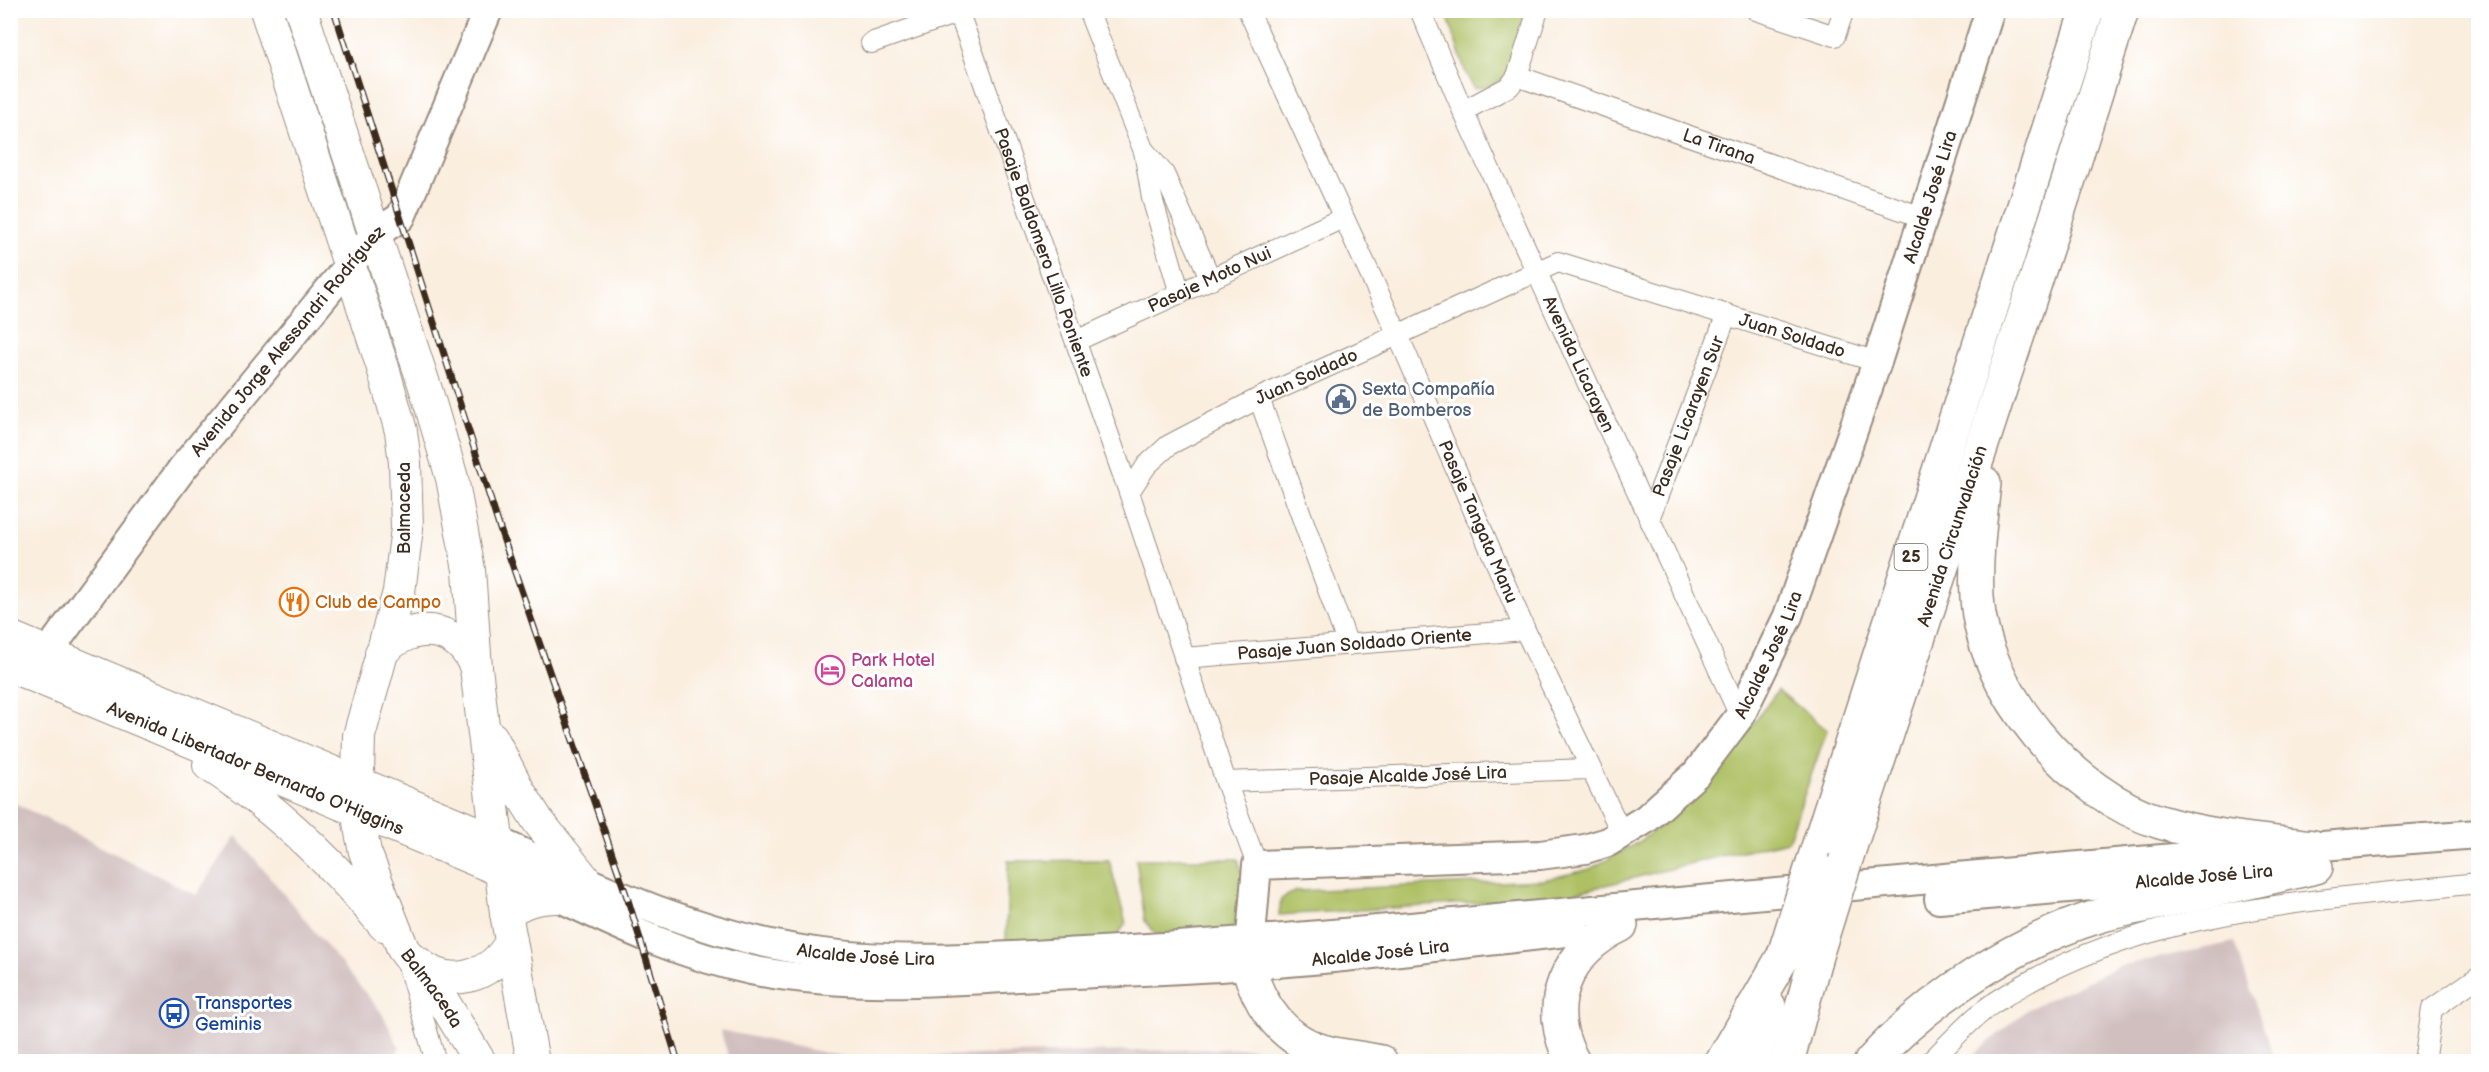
<svg xmlns="http://www.w3.org/2000/svg" width="2489" height="1072" font-family="'Balsamiq Sans',sans-serif">
	<style>
		.industrial { fill: #d1bfbf }
		.green { fill: #adc064; stroke: #747541; stroke-width: 1.5 }
		.lines { fill: none; stroke-linecap: round; stroke-linejoin: round }
		.street-casing { stroke: #9a8c7e; stroke-width: 22 }
		.secondary-casing { stroke: #9a8c7e; stroke-width: 32 }
		.primary-casing { stroke: #9a8c7e; stroke-width: 34 }
		.highway-casing { stroke: #9a8c7e; stroke-width: 36 }
		.street { stroke: #fff; stroke-width: 20 }
		.secondary { stroke: #fff; stroke-width: 28 }
		.primary { stroke: #fff; stroke-width: 32 }
		.highway { stroke: #fff; stroke-width: 33 }
		.rail-casing { stroke: #3b2a1e; stroke-width: 7 }
		.rail { stroke: #fff; stroke-width: 4.5; stroke-dasharray: 14; stroke-linecap: butt }
		.highway-bridge-casing { stroke: #9a8c7e; stroke-width: 36; stroke-linecap: butt }
		.highway-bridge { stroke: #fff; stroke-width: 33 }
		.labels { text-anchor: middle; dominant-baseline: central; stroke-width: 6; stroke-linejoin: round; paint-order: stroke }
		.shield { fill: #fff; stroke: #766a62; stroke-width: 1.5 }
		.shield-label { font-size: 16px; font-weight: bold; fill: #3b2a1e }
		.street-label { font-size: 18px; fill: #3b2a1e; stroke: #fff }
		.service-label { font-size: 18px; fill: #4e5e75; stroke: #fff; text-anchor: start }
		.food-label { font-size: 18px; fill: #c56008; stroke: #fff; text-anchor: start }
		.hotel-label { font-size: 18px; fill: #b23c85; stroke: #fff; text-anchor: start }
		.transit-label { font-size: 18px; fill: #164399; stroke: #fff; text-anchor: start }
	</style>
	<rect width="100%" height="100%" fill="#fff"/>
	<filter id="ink" filterUnits="userSpaceOnUse"><feTurbulence type="fractalNoise" baseFrequency=".0167" numOctaves="2"/><feDisplacementMap in="SourceGraphic" scale="12" xChannelSelector="R" yChannelSelector="G"/><feConvolveMatrix kernelMatrix="1 2 1 2 8 2 1 2 1" color-interpolation-filters="sRGB"/></filter>
	<filter id="wash" filterUnits="userSpaceOnUse"><feTurbulence type="fractalNoise" baseFrequency=".008" numOctaves="4" result="noise"/><feDisplacementMap in="SourceGraphic" scale="24" xChannelSelector="R" yChannelSelector="G"/><feGaussianBlur stdDeviation="1.35" result="paint"/><feColorMatrix in="noise" values="0 0 0 0 0 0 0 0 0 0 0 0 0 0 0 0 0 1.4 0 .05"/><feComposite in="paint" operator="in"/></filter>
	<g filter="url(#wash)">
		<rect width="100%" height="100%" fill="#faeedf"/>
		<!-- industrial -->
		<g class="industrial">
			<path d="M11,801L196,895L236,836L381,1012L400,1048L390,1062L11,1061Z"/>
			<path d="M2234,942L2275,1061H1966L2028,1009L2119,966Z"/>
			<path d="M720,1030L849,1058L1254,1048L1257,1061H730Z"/>
		</g>
		<!-- green -->
		<g class="green">
			<path d="M1446,11H1529L1510,75L1490,86L1474,89L1465,71Z"/>
			<path d="M1778,690L1827,730L1788,841L1724,855L1555,898L1279,915L1281,899L1296,891L1543,880L1590,869L1637,843L1665,822L1713,779Z"/>
			<path d="M1136,859H1238L1244,879L1245,912L1233,936L1160,939L1145,921Z"/>
			<path d="M1109,860L1126,923L1113,942H1006L1008,861Z"/>
		</g>
	</g>
	<g filter="url(#ink)">
		<g class="lines">
			<!-- street casing -->
			<g class="street-casing">
				<g id="street">
					<path d="M1088,10L1143,149L1164,174L1211,280"/>
					<path id="s1" d="M1248,10L1398,335L1525,630L1622,834"/>
					<path id="s2" d="M1420,10L1463,111L1740,716"/>
					<path d="M1756,10L1835,36L1844,10"/>
					<path id="s3" d="M959,13L1129,492"/>
					<path d="M871,43L965,10"/>
					<path id="s4" d="M1517,76L1922,217"/>
					<path d="M1463,111L1510,86L1517,76L1538,10"/>
					<path d="M1144,151L1152,198L1180,294"/>
					<path id="s5" d="M1076,341L1343,218"/>
					<path d="M1259,398L1348,645"/>
					<path id="s6" d="M1649,519L1727,314"/>
					<path id="s7" d="M1184,658L1525,630"/>
					<path id="s8" d="M1226,782L1590,769"/>
					<path id="s9" d="M1257,865L1226,782L1129,492L1147,465L1169,445L1259,398L1558,262L1877,362"/>
					<path d="M408,966L436,1062"/>
					<path d="M1930,1062C1950,1043 1972,1017 1994,1003C2136,908 2314,901 2478,883"/>
					<path d="M2424,1062L2432,1009L2478,977"/>
				</g>
			</g>
			<!-- secondary casing -->
			<g class="secondary-casing">
				<g id="secondary">
					<path id="s10" d="M48,652L182,469L375,234L401,217L488,10"/>
					<path id="s11" d="M499,842C602,890 707,938 822,953C908,964 996,957 1083,952C1211,945 1338,934 1465,922C1802,890 2140,859 2478,834"/>
					<path id="s12" d="M500,870C583,907 661,951 751,970C850,990 954,981 1054,975C1118,972 1182,970 1247,965C1357,958 1467,943 1576,931"/>
					<path d="M1939,899L2234,874"/>
					<path id="s13" d="M1249,960L1257,865L1540,855L1585,849L1608,842L1646,819L1696,774L1740,716L1788,616L1877,362L1990,10"/>
				</g>
			</g>
			<!-- primary casing -->
			<g class="primary-casing">
				<g id="primary">
					<path id="s14" d="M266,10L383,368L401,431L405,463L407,528L399,592L359,736L357,812L365,852L403,949L443,1001L480,1062"/>
					<path d="M301,10L427,393L452,478L469,570L476,668L506,913L533,1062"/>
					<path d="M10,637L499,842"/>
					<path d="M381,653C412,619 458,624 476,668"/>
					<path id="s15" d="M10,666L500,870"/>
					<path d="M492,738L519,791L538,821L589,885"/>
					<path d="M209,765C276,808 333,863 384,925"/>
					<path d="M506,913C523,901 539,896 560,897"/>
					<path d="M417,962C448,991 492,977 511,942"/>
				</g>
			</g>
			<!-- highway casing -->
			<g class="highway-casing">
				<g id="highway">
					<path d="M1984,483C1980,521 1975,559 1977,597C1982,690 2072,795 2160,822C2209,837 2262,841 2313,847"/>
					<path id="s16" d="M1846,859L2068,182L2122,10"/>
					<path d="M1813,863L2087,10"/>
					<path d="M1248,965C1259,1007 1285,1043 1330,1053C1347,1057 1364,1058 1381,1062"/>
					<path d="M1573,1062C1541,1006 1566,951 1621,925"/>
					<path d="M1722,1062L1784,955"/>
					<path d="M1753,1062L1769,1006"/>
					<path d="M1787,1062L1815,959"/>
					<path d="M1871,1062C1928,998 2017,941 2099,916C2122,909 2146,906 2170,900C2218,889 2267,878 2316,867"/>
				</g>
			</g>
			<!-- street -->
			<use href="#street" class="street"/>
			<!-- secondary -->
			<use href="#secondary" class="secondary"/>
			<!-- primary -->
			<use href="#primary" class="primary"/>
			<!-- highway -->
			<use href="#highway" class="highway"/>
			<!-- rail casing -->
			<g class="rail-casing">
				<path id="rail" d="M334,10L499,526L628,900L678,1062"/>
			</g>
			<!-- rail -->
			<use href="#rail" class="rail"/>
			<!-- highway-bridge casing -->
			<g class="highway-bridge-casing">
				<g id="highway-bridge">
					<path d="M1784,955L1813,863"/>
					<path d="M1815,959L1846,859"/>
				</g>
			</g>
			<!-- highway-bridge -->
			<use href="#highway-bridge" class="highway-bridge"/>
		</g>
	</g>
	<!-- icons -->
	<defs>
		<g id="civic-ring" transform="scale(1.5)"><circle r="9.5" fill="#fff" stroke="#5c6f8a" stroke-width="1.5"/><path d="M-.6-6.5H3V-4.5H.6V-3L4-1V1h2V6H-6V1h2V-1L-.6-3ZM-1.2 2.5V6h2.4V2.5Z" fill="#5c6f8a"/></g>
		<g id="restaurant-ring" transform="scale(1.5)"><circle r="9.5" fill="#fff" stroke="#e8710a" stroke-width="1.5"/><path d="M-5-6h1v4h1v-4h1v4h1v-4h1v5L-1.5 .5V6h-2V.5L-5-1ZM5-6V6H3V1.5H1.5Q1.5-4 5-6Z" fill="#e8710a"/></g>
		<g id="hotel-ring" transform="scale(1.5)"><circle r="9.5" fill="#fff" stroke="#d1479c" stroke-width="1.5"/><path d="M-6-4.5h1.5V1H6V5H4.5V3h-9V5H-6ZM-4 0a1.8 1.8 0 1 1 3.6 0ZM.5 0V-2.5h3Q6-2.5 6 0Z" fill="#d1479c"/></g>
		<g id="bus-ring" transform="scale(1.5)"><circle r="9.5" fill="#fff" stroke="#1a4fb4" stroke-width="1.5"/><path d="M-5-6H5V4H4V6H2V4H-2V6H-4V4H-5ZM-3.5-4V0h7V-4ZM-3.5 1.2v1.5H-2V1.2ZM2 1.2v1.5H3.5V1.2Z" fill="#1a4fb4"/></g>
	</defs>
	<g fill-rule="evenodd">
		<use href="#civic-ring" x="1341" y="399"/>
		<use href="#restaurant-ring" x="294" y="602"/>
		<use href="#hotel-ring" x="830" y="670"/>
		<use href="#bus-ring" x="174" y="1013"/>
	</g>
	<g class="labels">
		<!-- shield labels -->
		<rect class="shield" x="1894.5" y="544" width="33" height="26" rx="4.5"/>
		<g class="shield-label">
			<text x="1911" y="557">25</text>
		</g>
		<!-- street labels -->
		<g class="street-label">
			<text stroke="none"><textPath href="#s4" startOffset="214">La Tirana</textPath></text>
			<text stroke="none"><textPath href="#s13" startOffset="1186">Alcalde José Lira</textPath></text>
			<text stroke="none"><textPath href="#s3" startOffset="254">Pasaje Baldomero Lillo Poniente</textPath></text>
			<text stroke="none"><textPath href="#s5" startOffset="147">Pasaje Moto Nui</textPath></text>
			<text stroke="none"><textPath href="#s9" startOffset="1132">Juan Soldado</textPath></text>
			<text stroke="none"><textPath href="#s10" startOffset="393">Avenida Jorge Alessandri Rodríguez</textPath></text>
			<text stroke="none"><textPath href="#s2" startOffset="388">Avenida Licarayen</textPath></text>
			<text stroke="none"><textPath href="#s9" startOffset="610">Juan Soldado</textPath></text>
			<text stroke="none"><textPath href="#s6" startOffset="110">Pasaje Licarayen Sur</textPath></text>
			<text transform="translate(404 508) rotate(-90)">Balmaceda</text>
			<text stroke="none"><textPath href="#s1" startOffset="561">Pasaje Tangata Manu</textPath></text>
			<text stroke="none"><textPath href="#s16" startOffset="340">Avenida Circunvalación</textPath></text>
			<text stroke="none"><textPath href="#s7" startOffset="171">Pasaje Juan Soldado Oriente</textPath></text>
			<text stroke="none"><textPath href="#s13" startOffset="700">Alcalde José Lira</textPath></text>
			<text stroke="none"><textPath href="#s15" startOffset="266">Avenida Libertador Bernardo O'Higgins</textPath></text>
			<text stroke="none"><textPath href="#s8" startOffset="182">Pasaje Alcalde José Lira</textPath></text>
			<text transform="translate(2204 877) rotate(-5)">Alcalde José Lira</text>
			<text stroke="none"><textPath href="#s11" startOffset="387">Alcalde José Lira</textPath></text>
			<text stroke="none"><textPath href="#s12" startOffset="902">Alcalde José Lira</textPath></text>
			<text stroke="none"><textPath href="#s14" startOffset="1023">Balmaceda</textPath></text>
		</g>
		<!-- service labels -->
		<g class="service-label">
			<text x="1362" y="389">Sexta Compañía<tspan x="1362" dy="21">de Bomberos</tspan></text>
		</g>
		<!-- food labels -->
		<g class="food-label">
			<text x="315" y="602">Club de Campo</text>
		</g>
		<!-- hotel labels -->
		<g class="hotel-label">
			<text x="851" y="660">Park Hotel<tspan x="851" dy="21">Calama</tspan></text>
		</g>
		<!-- transit labels -->
		<g class="transit-label">
			<text x="195" y="1003">Transportes<tspan x="195" dy="21">Geminis</tspan></text>
		</g>
	</g>
	<!-- margin -->
	<rect width="2489" height="1072" fill="none" stroke="#fff" stroke-width="36"/>
</svg>
